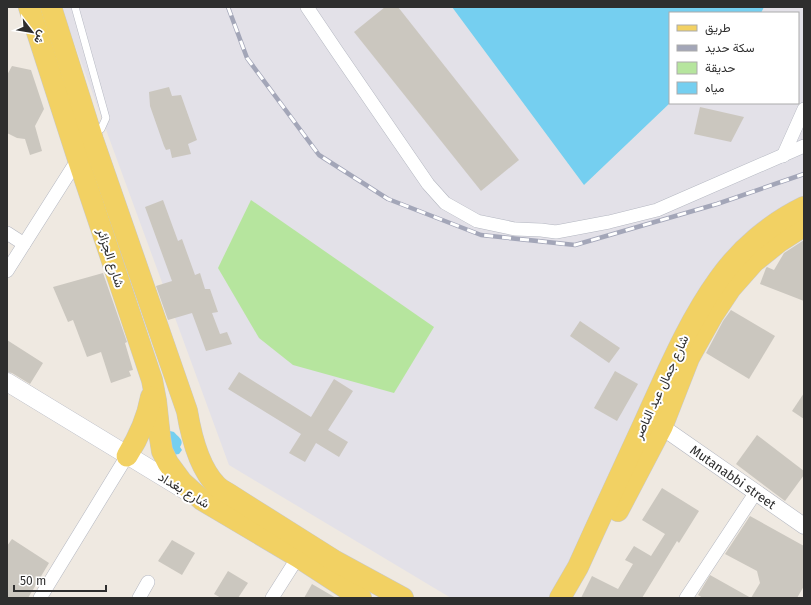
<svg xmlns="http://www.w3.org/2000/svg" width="811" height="605" font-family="'Fira Sans',Vazirmatn,sans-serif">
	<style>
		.industrial { fill: #e3e1e8 }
		.green { fill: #b6e59e }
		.water { fill: #75cff0 }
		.building { fill: #cbc7bf }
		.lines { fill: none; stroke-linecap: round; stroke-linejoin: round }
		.service-casing { stroke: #b4b7c1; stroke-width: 8 }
		.minor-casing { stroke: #b4b7c1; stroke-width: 14 }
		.tertiary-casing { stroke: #b4b7c1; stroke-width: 17 }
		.secondary-casing { stroke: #b4b7c1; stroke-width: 19 }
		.primary-casing { stroke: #c9c9c9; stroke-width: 22 }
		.service { stroke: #fff; stroke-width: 7 }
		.minor { stroke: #fff; stroke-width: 13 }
		.tertiary { stroke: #fff; stroke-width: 16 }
		.secondary { stroke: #fff; stroke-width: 18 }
		.primary { stroke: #f2d163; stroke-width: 21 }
		.rail-casing { stroke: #a3a6b8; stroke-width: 4.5 }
		.rail { stroke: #fff; stroke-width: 3; stroke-dasharray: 9; stroke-linecap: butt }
		.labels { text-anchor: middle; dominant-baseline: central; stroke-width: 4; stroke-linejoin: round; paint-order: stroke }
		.street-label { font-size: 13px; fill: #2e2e2e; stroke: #fff }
	</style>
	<rect width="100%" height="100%" fill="#efe9e1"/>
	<!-- industrial -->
	<path class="industrial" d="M61,7H452L584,185L670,103H798V13H761L764,7H804V201L745,248L558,598H451L229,465Z"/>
	<!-- green -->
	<path class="green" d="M251,200L434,327L394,393L293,365L259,338L218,268Z"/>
	<!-- water -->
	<g class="water">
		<path d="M452,7H764L761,13H670V103L584,185Z"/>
		<path d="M170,431L174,432C178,437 185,440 180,447L182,450L179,454L173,455L164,441Z"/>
	</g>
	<!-- building -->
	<g class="building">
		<path d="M385,7H398L519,160L481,191L354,32Z"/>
		<path d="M12,66L31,70L44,109L35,126L42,151L30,155L25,139L17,138L7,133V75Z"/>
		<path d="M169,87L172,96L181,95L197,140L188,144L191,154L172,158L170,149L166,150L164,146L150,106L149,92Z"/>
		<path d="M700,107L744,117L731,142L694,134Z"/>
		<path d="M163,200L178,241L182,239L195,275L200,273L205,289H210L218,312L212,313L220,334L227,332L232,344L206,351L192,313L168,320L156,286L172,281L145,207Z"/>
		<path d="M804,240V301L760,284L766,268L767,267L774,270L784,253Z"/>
		<path d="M103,273L127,342L125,343L133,370L129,371L131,376L111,383L101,352L87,357L73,320L68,322L53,287Z"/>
		<path d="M731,310L775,336L749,379L706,353L723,321Z"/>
		<path d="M580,321L620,348L609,363L570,336Z"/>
		<path d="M7,340L43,363L30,384L12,373L7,372Z"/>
		<path d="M615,371L638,384L617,421L594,408Z"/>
		<path d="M239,372L311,417L334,379L353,391L328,430L348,442L339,457L316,443L305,462L289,453L301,434L228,389Z"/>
		<path d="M804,393V419L792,411Z"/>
		<path d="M757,435L804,471V475L785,501L736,464Z"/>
		<path d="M662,488L699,511L679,543L677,541L642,598H581L592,576L618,589L633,564L625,560L634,546L651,556L665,534L642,520Z"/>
		<path d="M750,516L804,546V586L797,598H703L698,595L710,575L751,598L760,583L757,571L725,554Z"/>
		<path d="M12,539L49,563L28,598H7V546Z"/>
		<path d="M172,540L195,553L182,575L158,561Z"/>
		<path d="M228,571L248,583L238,598H221L214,594Z"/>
		<path d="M312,584L336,598H304Z"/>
	</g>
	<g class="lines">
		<!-- service casing -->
		<g class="service-casing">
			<path id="service" d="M75,7L106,118L101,129L93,135"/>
		</g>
		<!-- minor casing -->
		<g class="minor-casing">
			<g id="minor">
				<path d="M307,7L336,50L428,184L445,203L477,221L515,229L541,230L556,232L609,222L657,210L804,146"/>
				<path d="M783,156L804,109"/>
				<path d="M7,233L24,244"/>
				<path d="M7,271L78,159"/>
				<path d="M40,598L127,456"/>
				<path d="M139,598L148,582"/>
				<path d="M272,598L298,557"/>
				<path d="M686,598L756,492"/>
			</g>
		</g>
		<!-- tertiary casing -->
		<g class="tertiary-casing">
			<g id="tertiary">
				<path id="s1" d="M662,427L804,526"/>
			</g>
		</g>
		<!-- secondary casing -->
		<g class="secondary-casing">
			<path id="secondary" d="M7,382L188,492"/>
		</g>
		<!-- primary casing -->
		<g class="primary-casing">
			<g id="primary">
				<path d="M29,7L78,159L152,380L156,401L160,438L162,451L168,463L182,482L202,500L298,557L361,598"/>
				<path d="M51,7L93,140L187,411C191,435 199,468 217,486C221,490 228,493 232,496L335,561L403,598"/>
				<path d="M127,456C139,437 147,419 151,397"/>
				<path d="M618,511L662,427L689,358L713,315L731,288L754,262L779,242L804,226"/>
				<path d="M560,598L578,567C600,518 623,469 645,421C667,373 688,322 719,279C740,249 771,223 804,207"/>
			</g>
		</g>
		<!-- service -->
		<use href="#service" class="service"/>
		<!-- minor -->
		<use href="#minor" class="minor"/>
		<!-- tertiary -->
		<use href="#tertiary" class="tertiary"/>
		<!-- secondary -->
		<use href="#secondary" class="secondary"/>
		<!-- primary -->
		<use href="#primary" class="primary"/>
		<!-- rail casing -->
		<g class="rail-casing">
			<path id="rail" d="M228,7L247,58L319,155L388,199L481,235L575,245L717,204L804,174"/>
		</g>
		<!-- rail -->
		<use href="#rail" class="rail"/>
	</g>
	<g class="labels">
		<!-- street labels -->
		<g class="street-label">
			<text transform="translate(111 258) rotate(72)">شارع الجزائر</text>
			<text transform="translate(661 387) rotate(-65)">شارع جمال عبد الناصر</text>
			<text stroke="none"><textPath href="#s1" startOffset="87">Mutanabbi street</textPath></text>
			<text transform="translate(184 490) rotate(31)">شارع بغداد</text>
		</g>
	</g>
	<!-- border -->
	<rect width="811" height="605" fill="none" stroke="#2e2e2e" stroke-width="16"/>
	<!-- legend -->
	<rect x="669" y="12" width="130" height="92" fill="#ffffff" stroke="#ababab"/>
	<rect x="677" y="25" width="20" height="6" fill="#f2d163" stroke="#ababab"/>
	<text x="705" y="32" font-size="12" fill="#2e2e2e">طريق</text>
	<rect x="677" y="45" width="20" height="6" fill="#a3a6b8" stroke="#ababab"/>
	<text x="705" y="52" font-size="12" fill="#2e2e2e">سكة حديد</text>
	<rect x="677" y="62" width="20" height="12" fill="#b6e59e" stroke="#ababab"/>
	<text x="705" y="72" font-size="12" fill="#2e2e2e">حديقة</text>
	<rect x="677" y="82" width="20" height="12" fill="#75cff0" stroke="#ababab"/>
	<text x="705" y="92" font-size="12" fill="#2e2e2e">مياه</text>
	<!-- north arrow -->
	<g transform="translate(32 32) rotate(121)" stroke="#ffffff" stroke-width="3" paint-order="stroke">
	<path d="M0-3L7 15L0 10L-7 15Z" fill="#2e2e2e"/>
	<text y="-6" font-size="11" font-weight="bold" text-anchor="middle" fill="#2e2e2e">ش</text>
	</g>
	<!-- scale -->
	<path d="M14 585v6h92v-6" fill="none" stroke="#2e2e2e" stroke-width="2"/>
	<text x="20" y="585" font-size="12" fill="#2e2e2e" stroke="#ffffff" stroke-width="3" paint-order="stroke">50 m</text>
</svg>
